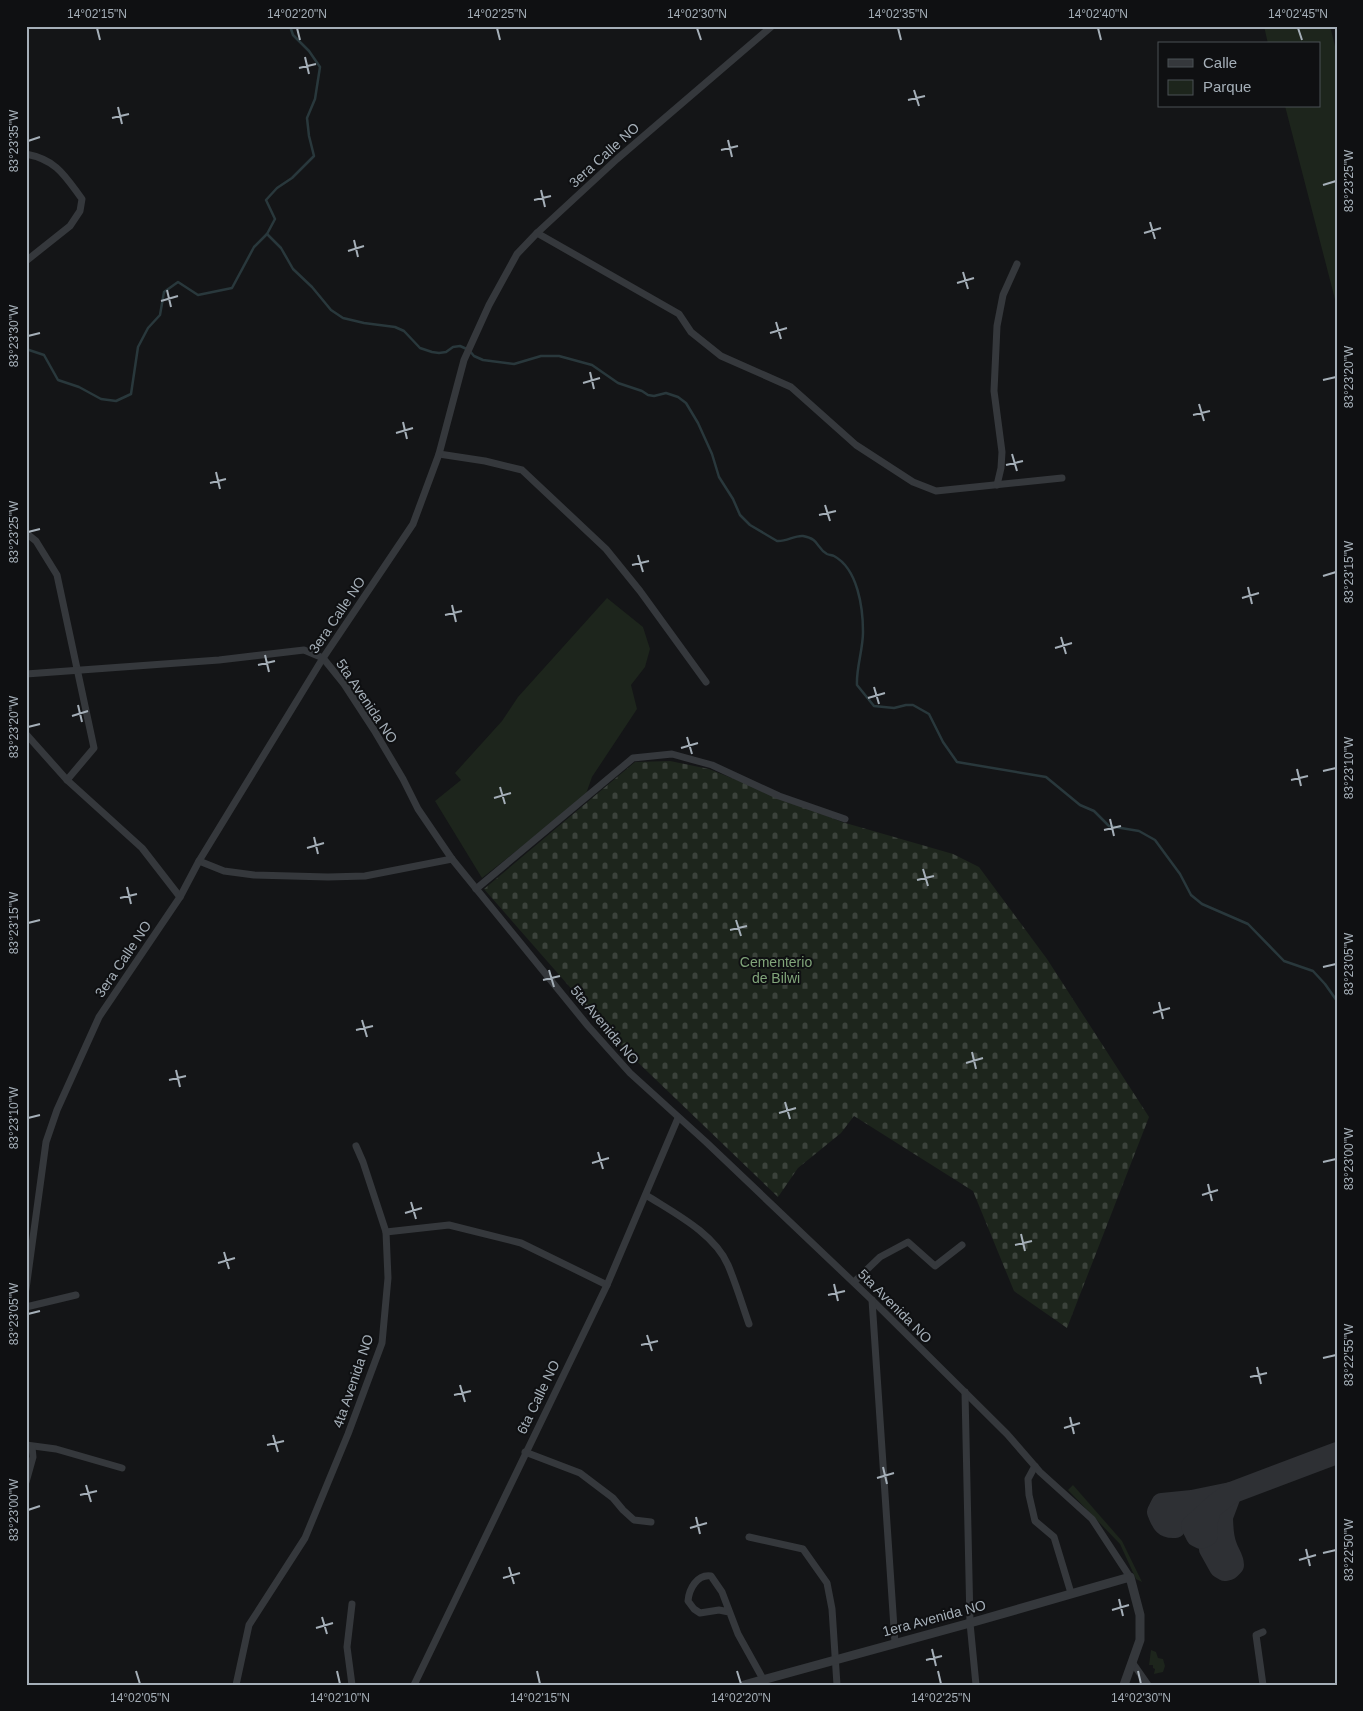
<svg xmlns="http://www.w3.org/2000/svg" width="1363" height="1711" font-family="Arial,sans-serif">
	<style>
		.green { fill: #1d251c }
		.cemetery { fill: url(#cemetery-stones) }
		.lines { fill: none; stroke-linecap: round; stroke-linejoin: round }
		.stream { stroke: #29383c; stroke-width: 2.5 }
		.taxiway { stroke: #2e3034; stroke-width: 22 }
		.minor { stroke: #35383c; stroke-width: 7 }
		.tertiary { stroke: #35383c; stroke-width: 9 }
		.ticks { fill: none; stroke: #a5afb8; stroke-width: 2 }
		.labels { text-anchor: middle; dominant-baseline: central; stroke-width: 4; stroke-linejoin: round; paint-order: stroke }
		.street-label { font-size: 14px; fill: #a5afb8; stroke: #0f1012 }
		.park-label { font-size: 14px; fill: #81a57a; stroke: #0f1012 }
		.neatline { fill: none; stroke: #a5afb8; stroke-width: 2 }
		.ticks-label { font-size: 12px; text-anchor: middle; fill: #a5afb8 }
	</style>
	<defs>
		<pattern id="cemetery-stones" width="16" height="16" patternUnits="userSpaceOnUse" patternTransform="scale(1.25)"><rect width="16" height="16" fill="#1d251c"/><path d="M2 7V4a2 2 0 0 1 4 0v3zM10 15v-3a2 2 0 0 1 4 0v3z" fill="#3b423b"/></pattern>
	</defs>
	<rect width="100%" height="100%" fill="#141517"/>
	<!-- green -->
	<g class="green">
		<path d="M1264,26H1330L1337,54V307L1285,106H1319V44H1268Z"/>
		<path d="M607,598L643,627L650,649L645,667L631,685L637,709L592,777L586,794L556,820L482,878L435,801L461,780L455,773L502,721L518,697Z"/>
		<path d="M1073,1485L1122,1541L1142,1582L1136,1579L1120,1544L1068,1490Z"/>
		<path d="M1151,1650L1156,1652L1158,1658L1163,1659L1165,1666L1163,1672L1154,1674L1155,1669L1153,1668V1665H1149Z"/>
	</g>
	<!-- cemetery -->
	<path class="cemetery" d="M670,761L709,769L842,822L953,854L979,867L1047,959L1149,1117L1067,1328L1014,1291L973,1191L854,1116L841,1133L798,1168L778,1197L625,1050L484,889L635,762Z"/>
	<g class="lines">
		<!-- stream -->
		<g class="stream">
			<path d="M267,234L281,248L293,269L312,287L331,310L343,318L364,323L395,327L404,331L420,348L432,352L439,353L446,352L453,347L460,346L469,350L474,356L483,360L514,364L541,356H559L592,365L618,383L642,391L648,395L654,396L666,393L678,397L686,403L698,423L712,454L719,477L733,499L740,515L750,525L777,541C786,542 795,535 803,536C820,539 816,548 827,554C829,555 832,555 834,556C858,569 863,608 863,632C863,650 856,668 857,685L874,706L894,708L906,705H913L929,714L943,742L957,762L1046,777L1080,805L1094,811L1109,826L1139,831L1155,840L1180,874L1191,895L1202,904L1248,924L1284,961L1313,971L1325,984L1337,1001"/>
			<path d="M26,349L44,355L58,380L79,387L101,399L116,401L131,394L138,347L148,328L160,315L164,292L178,282L198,295L232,288L254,247L267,234L275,219L266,200L277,188L292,178L314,156L309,136L307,118L315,99L320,67L309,51L293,35L290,26"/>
		</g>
		<!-- taxiway -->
		<g class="taxiway">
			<path d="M1192,1501L1175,1527C1163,1528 1162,1521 1158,1512L1162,1504L1192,1501L1231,1493L1210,1549L1220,1567L1225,1570L1229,1569L1233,1565C1233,1558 1228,1553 1226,1546C1222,1536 1222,1525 1222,1514"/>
			<path d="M1209,1514L1206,1524L1207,1535L1201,1538L1197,1536L1192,1526L1215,1505L1231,1493L1337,1453"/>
		</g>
		<!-- minor -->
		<g class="minor">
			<path d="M26,154C57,160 65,176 82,199L80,211L70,226L26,261"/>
			<path d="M537,233L679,314L691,332L721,356L791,387L856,445L913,482L936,491L1062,478"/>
			<path d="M439,454L485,461L522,470L606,549L640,591L706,682"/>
			<path d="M997,485L1001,468L1002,452L994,391L997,326L1003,295L1017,264"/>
			<path d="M26,533L36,541L57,575L94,748L67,780"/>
			<path d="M26,674L219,660L304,650L323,658L344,684L374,730L403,779L418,809L452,859L588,1026L630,1073L706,1142L872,1300L1007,1434L1040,1472L1092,1519L1130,1577"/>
			<path d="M26,734L67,780L142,848L180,897"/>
			<path d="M199,861L224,871L254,875L328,877L365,876L452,859"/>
			<path d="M476,889L633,758L672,754L712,765L779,796L845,819"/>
			<path d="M356,1146L363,1162L386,1232"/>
			<path d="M646,1195C674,1213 714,1233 728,1265C736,1284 742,1304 749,1324"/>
			<path d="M854,1282L880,1257L908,1242L935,1266L962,1245"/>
			<path d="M26,1289L46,1142L57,1110L99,1017L180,897L199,861L323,658L413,524L439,454L464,360L489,305L517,254L537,233L617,159L772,26"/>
			<path d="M872,1300L895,1643"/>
			<path d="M26,1307L76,1295"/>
			<path d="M965,1392L970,1623L976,1685"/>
			<path d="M26,1445L56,1449L122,1468"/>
			<path d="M525,1452L580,1473L613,1498L623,1510L634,1520L651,1522"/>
			<path d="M1035,1466L1028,1479L1029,1495L1035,1521L1054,1537L1071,1593"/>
			<path d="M26,1482L33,1457L32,1447"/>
			<path d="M749,1537L803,1549L827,1583L832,1609L837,1685"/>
			<path d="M352,1604L347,1647L352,1685"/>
			<path d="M729,1612L719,1610L700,1613L694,1609L688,1601C689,1589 697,1574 711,1576L722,1592L738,1634L763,1679"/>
			<path d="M1132,1662L1148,1685"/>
			<path d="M236,1685L249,1625L305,1538L348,1434L382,1343L388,1278L386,1232L449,1225L521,1243L607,1285"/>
			<path d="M414,1685L607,1285L678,1118"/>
			<path d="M1263,1685L1256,1635L1263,1632"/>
		</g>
		<!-- tertiary -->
		<path class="tertiary" d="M744,1685L970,1623L1130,1577L1140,1615V1640L1124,1685"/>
	</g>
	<!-- ticks -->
	<path class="ticks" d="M97,28L100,40M297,28L300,40M497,28L500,40M697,28L701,40M898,28L901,40M1098,28L1101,40M1298,28L1302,40M305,57L309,74M299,68L316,64M914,90L919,106M908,100L925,96M118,107L122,124M112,118L129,114M728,140L732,157M28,141L40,137M721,150L738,146M1323,185L1336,181M541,190L545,207M534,200L551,196M1150,222L1155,239M1144,233L1161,228M354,240L358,257M348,251L364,246M963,272L968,289M957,283L974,278M167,290L171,307M161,301L178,296M776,322L781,339M770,333L787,328M28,336L40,333M590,372L594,389M1323,380L1336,377M583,383L600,378M1199,404L1204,421M1193,415L1210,411M403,422L407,439M396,433L413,428M1012,454L1017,471M1006,465L1023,461M216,472L220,489M210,483L226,479M825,505L830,521M819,515L836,511M28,532L40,529M638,555L643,572M632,565L649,561M1323,576L1336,572M1248,587L1252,604M1242,598L1259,593M452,605L456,622M445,615L462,611M1061,637L1066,654M1055,648L1072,643M265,655L269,672M258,665L275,661M874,687L879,704M868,698L885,693M78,705L82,722M72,716L88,711M28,727L40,724M687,737L692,754M681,748L698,743M1297,769L1301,786M1323,771L1336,768M1291,780L1308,776M500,787L505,804M494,798L511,793M1110,819L1114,836M1104,830L1121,826M314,837L318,854M307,848L324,843M923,869L928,886M917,880L934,876M127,887L131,904M120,898L137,894M736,920L741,936M28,923L40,920M730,930L747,926M1323,967L1336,964M549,970L554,987M543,980L560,976M1159,1002L1163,1019M1153,1013L1170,1008M362,1020L367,1037M356,1030L373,1026M972,1052L976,1069M966,1063L983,1058M176,1070L180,1087M169,1080L186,1076M785,1102L790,1119M779,1113L796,1108M28,1118L40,1115M598,1152L603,1169M1323,1162L1336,1159M592,1163L609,1158M1208,1184L1212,1201M1202,1195L1218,1190M411,1202L416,1219M405,1213L422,1208M1021,1234L1025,1251M1015,1245L1032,1241M224,1252L229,1269M218,1263L235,1258M834,1284L838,1301M828,1295L845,1291M28,1314L40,1311M647,1335L652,1351M641,1345L658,1341M1323,1358L1336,1355M1257,1367L1261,1384M1250,1377L1267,1373M460,1385L465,1402M454,1395L471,1391M1070,1417L1074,1434M1064,1428L1080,1423M273,1435L278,1452M267,1445L284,1441M883,1467L887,1484M877,1478L894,1473M86,1485L91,1502M80,1495L97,1491M28,1510L40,1506M696,1517L700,1534M690,1528L707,1523M1306,1549L1310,1566M1323,1553L1336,1550M1299,1560L1316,1555M509,1567L514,1584M503,1578L520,1573M1119,1599L1123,1616M1112,1610L1129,1605M322,1617L327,1634M316,1628L333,1623M932,1649L936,1666M926,1660L942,1656M136,1671L140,1684M337,1671L340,1684M537,1671L540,1684M737,1671L741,1684M938,1671L941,1684M1138,1671L1141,1684"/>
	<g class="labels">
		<!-- street labels -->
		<g class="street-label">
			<text transform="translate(604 155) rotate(-42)">3era Calle NO</text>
			<text transform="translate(337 615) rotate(-56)">3era Calle NO</text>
			<text transform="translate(367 701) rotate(56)">5ta Avenida NO</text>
			<text transform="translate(123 959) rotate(-56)">3era Calle NO</text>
			<text transform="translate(605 1025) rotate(50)">5ta Avenida NO</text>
			<text transform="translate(895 1306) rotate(45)">5ta Avenida NO</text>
			<text transform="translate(353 1381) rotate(-71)">4ta Avenida NO</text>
			<text transform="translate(538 1397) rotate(-64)">6ta Calle NO</text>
			<text transform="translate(934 1618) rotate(-15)">1era Avenida NO</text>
		</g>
		<!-- park labels -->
		<g class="park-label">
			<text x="776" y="962">Cementerio<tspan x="776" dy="16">de Bilwi</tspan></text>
		</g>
	</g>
	<!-- border -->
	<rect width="1363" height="1711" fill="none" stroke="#0f1012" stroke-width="55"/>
	<!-- legend -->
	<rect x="1158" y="42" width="162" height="65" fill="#0f1012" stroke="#4b5054"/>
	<rect x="1168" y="59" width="25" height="8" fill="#35383c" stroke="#4b5054"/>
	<text x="1203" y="68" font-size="15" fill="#a5afb8">Calle</text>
	<rect x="1168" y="80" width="25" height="15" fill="#1d251c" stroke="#4b5054"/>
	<text x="1203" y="92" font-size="15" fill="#a5afb8">Parque</text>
	<rect x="28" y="28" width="1308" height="1656" class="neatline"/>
	<g class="ticks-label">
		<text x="97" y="18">14°02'15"N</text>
		<text x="297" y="18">14°02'20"N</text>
		<text x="497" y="18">14°02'25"N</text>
		<text x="697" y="18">14°02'30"N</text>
		<text x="898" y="18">14°02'35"N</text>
		<text x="1098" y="18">14°02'40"N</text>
		<text x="1298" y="18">14°02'45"N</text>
		<text transform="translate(14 141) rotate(-90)" y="4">83°23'35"W</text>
		<text transform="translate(1349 181) rotate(-90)" y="4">83°23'25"W</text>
		<text transform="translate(14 336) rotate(-90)" y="4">83°23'30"W</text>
		<text transform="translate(1349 377) rotate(-90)" y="4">83°23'20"W</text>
		<text transform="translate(14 532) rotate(-90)" y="4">83°23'25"W</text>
		<text transform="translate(1349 572) rotate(-90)" y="4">83°23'15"W</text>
		<text transform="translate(14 727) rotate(-90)" y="4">83°23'20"W</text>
		<text transform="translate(1349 768) rotate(-90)" y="4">83°23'10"W</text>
		<text transform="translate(14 923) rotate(-90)" y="4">83°23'15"W</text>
		<text transform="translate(1349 964) rotate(-90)" y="4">83°23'05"W</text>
		<text transform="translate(14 1118) rotate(-90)" y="4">83°23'10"W</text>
		<text transform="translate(1349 1159) rotate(-90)" y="4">83°23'00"W</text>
		<text transform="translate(14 1314) rotate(-90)" y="4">83°23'05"W</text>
		<text transform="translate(1349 1355) rotate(-90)" y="4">83°22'55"W</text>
		<text transform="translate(14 1510) rotate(-90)" y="4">83°23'00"W</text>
		<text transform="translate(1349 1550) rotate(-90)" y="4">83°22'50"W</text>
		<text x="140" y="1702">14°02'05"N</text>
		<text x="340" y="1702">14°02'10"N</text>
		<text x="540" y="1702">14°02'15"N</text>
		<text x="741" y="1702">14°02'20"N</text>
		<text x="941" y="1702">14°02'25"N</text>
		<text x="1141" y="1702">14°02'30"N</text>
	</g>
</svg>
